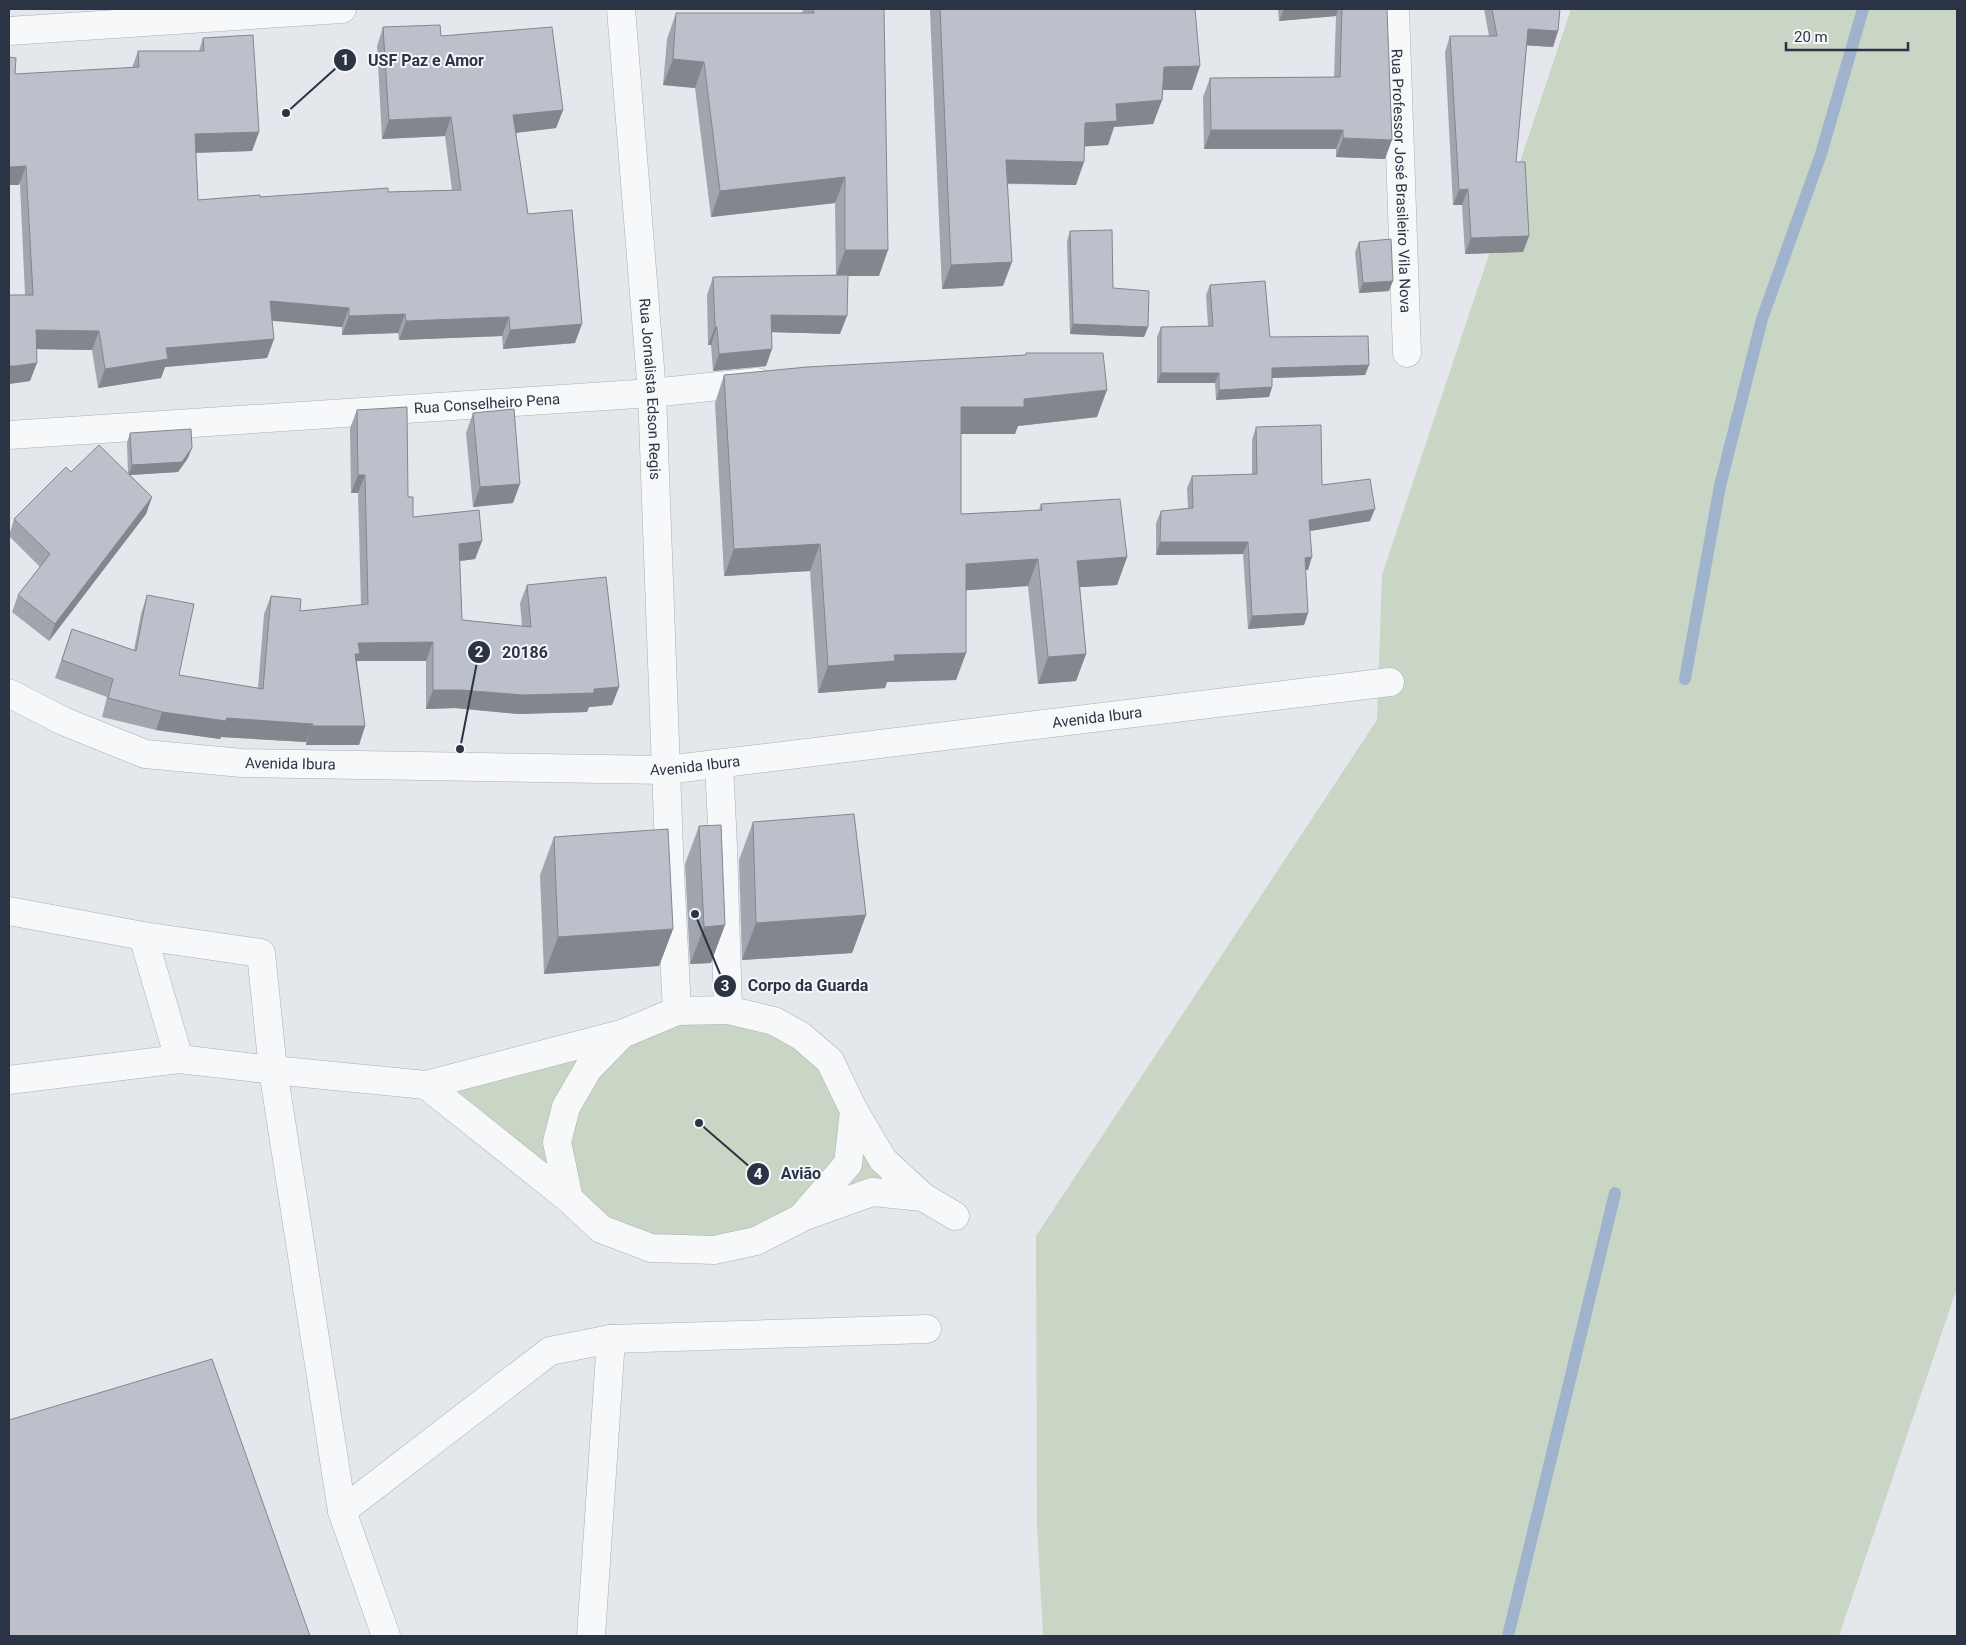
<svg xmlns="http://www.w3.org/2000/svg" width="1966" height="1645" font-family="Roboto,sans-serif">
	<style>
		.green { fill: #c9d6c5 }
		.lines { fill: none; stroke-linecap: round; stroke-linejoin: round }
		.stream { stroke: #9fb4cc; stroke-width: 12 }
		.minor-casing { stroke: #a9aeb7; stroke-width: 29 }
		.minor { stroke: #f7f8fa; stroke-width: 28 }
		.wall { fill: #a1a5ae }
		.shaded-wall { fill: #83868d }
		.building { fill: #bbc0ca; stroke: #83868d }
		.labels { text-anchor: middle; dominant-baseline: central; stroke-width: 4; stroke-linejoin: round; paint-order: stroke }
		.street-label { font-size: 15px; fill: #2b3445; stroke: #f4f6f9 }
		.leader { fill: none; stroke: #2b3445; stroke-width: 2 }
		.callout-dot { fill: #2b3445; stroke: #f4f6f9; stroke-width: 2 }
		.mark-label { font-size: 15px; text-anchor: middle; font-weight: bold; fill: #fff }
		.callout-label { font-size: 16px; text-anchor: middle; font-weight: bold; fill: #2b3445; stroke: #f4f6f9; stroke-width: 4; stroke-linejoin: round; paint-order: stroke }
	</style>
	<rect width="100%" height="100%" fill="#e4e7ec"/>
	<!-- green -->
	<g class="green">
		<path d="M1571,9H1957V1288L1839,1636H1043L1037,1525L1036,1236L1377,720L1382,575Z"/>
		<path d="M677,1011L801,1036L923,1197L872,1192L756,1241L651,1248L426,1085Z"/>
	</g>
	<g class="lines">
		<!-- stream -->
		<g class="stream">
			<path d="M1685,679L1720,486L1762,319L1821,154L1863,9"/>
			<path d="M1508,1636L1615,1193"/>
		</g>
		<!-- minor casing -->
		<g class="minor-casing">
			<g id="minor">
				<path id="s1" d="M621,9L652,393L669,850L677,1011"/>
				<path id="s2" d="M1395,9L1407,353"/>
				<path d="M9,31L342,9"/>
				<path id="s3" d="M9,435L652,393L757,382"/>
				<path id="s4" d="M9,693L63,721L145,754L242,763L666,770L1390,682"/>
				<path d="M719,764L723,846L728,1010"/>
				<path d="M9,911L143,936"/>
				<path d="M728,1010L774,1021L801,1036L830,1061L854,1111L848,1164L801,1218L756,1241L714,1250L651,1248L601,1229L569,1199L557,1142L566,1107L588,1069L622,1034L677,1011Z"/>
				<path d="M179,1059L143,936L261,953L273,1070L342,1511L386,1636"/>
				<path d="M9,1080L179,1059L273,1070L426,1085"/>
				<path d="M923,1197L955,1216"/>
				<path d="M569,1199L426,1085L621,1034"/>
				<path d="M802,1217L872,1192L923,1197L883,1160L854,1111"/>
				<path d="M342,1511L550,1351L611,1339L927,1329"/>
				<path d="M591,1636L611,1339"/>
			</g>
		</g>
		<!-- minor -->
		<use href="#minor" class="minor"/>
	</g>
	<!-- wall -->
	<g class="wall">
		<path d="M803,9H884L879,276H848L840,334L772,332L766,366L713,371L711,345H708L707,295L713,277L836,275L835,203L711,217L695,88L663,85L667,39L676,13H802Z"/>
		<path d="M931,9H1195L1192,90H1163L1162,100L1153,124L1114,127L1108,145L1085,146L1076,185L1008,184L1003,286L942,289L930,11Z"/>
		<path d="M1278,9H1387L1385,159L1336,157V149H1204L1203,97L1210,78L1334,77L1336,16L1279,21Z"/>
		<path d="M1484,9H1560L1558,31L1553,47L1527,45L1516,162L1529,236L1523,252L1465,254L1462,205H1453L1445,52L1450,36H1489Z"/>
		<path d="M383,27L441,36L563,110L556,128L516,133L528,214L575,343L503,349L502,336L399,340L398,333L342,335V327L272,320L274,339L267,358L165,367L161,378L98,388L92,350L37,349L30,381L9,384V295H25L15,74L132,68L138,51H199L203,38L259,132L252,151L196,153L198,200L388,192L452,190L445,136L382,139L377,46Z"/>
		<path d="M1070,231L1113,288L1148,327L1144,337L1070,334L1067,241Z"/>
		<path d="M1359,242L1389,291L1359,293L1355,252Z"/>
		<path d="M1210,285L1270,337L1369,365L1365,375L1272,378V387L1269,397L1216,400L1215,383H1157V337L1161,327L1208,326L1206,295Z"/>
		<path d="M1026,353L1097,417L1018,426L1015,434H961V514L1039,510L1041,504L1127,557L1117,585L1080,587L1086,654L1076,681L1038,684L1028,586L966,590V653L956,680L887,682L885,688L818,693L810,571L724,576L715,403L724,375L1026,355Z"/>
		<path d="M357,410L408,497L413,517L482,541L475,559L460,561L462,620L522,626L520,603L527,585L619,687L612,705L589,707L587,712L518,714L455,708L426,709V661H357L365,726L359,745H306V742L221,737L220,739L156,730L102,717L107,697L55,678L72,629L134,650L141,614L147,595L179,675L258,688L264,614L271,596L300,611L361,605L358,493H351L350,428Z"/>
		<path d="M473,413L513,503L473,507L466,433Z"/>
		<path d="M1256,427L1322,485L1370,521L1310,531L1308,570H1305L1308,613L1304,625L1248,629L1243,554L1156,555V523L1161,511L1188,509L1187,488L1192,476L1252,474V440Z"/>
		<path d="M130,433L188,458L178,472L130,475L152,497L146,514L49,641L12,612L18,595L40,567L9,536L14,519L71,472L128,474L127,443Z"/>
		<path d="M753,822L866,915L852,953L742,960L739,860Z"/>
		<path d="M699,826L711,963L690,964L685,864Z"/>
		<path d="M554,837L673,929L659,966L544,974L540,875Z"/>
	</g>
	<!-- shaded-wall -->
	<g class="shaded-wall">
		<path d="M1284,9H1338L1336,16L1279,21Z"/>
		<path d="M1528,29L1558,31L1553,47L1522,45Z"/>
		<path d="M673,59L704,62L695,88L663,85Z"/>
		<path d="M1200,66L1192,90H1155L1164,67Z"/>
		<path d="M1162,100L1153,124L1114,127L1108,145L1076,147L1085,123L1116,104Z"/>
		<path d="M563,110L556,128L506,134L513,115Z"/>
		<path d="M451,117L445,136L382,139L389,120Z"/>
		<path d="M1211,130H1343L1336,149H1204Z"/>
		<path d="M259,132L252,151L188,153L195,134Z"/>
		<path d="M1343,138L1392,140L1385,159L1336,157Z"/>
		<path d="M1006,160L1084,162L1076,185L998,183Z"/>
		<path d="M26,166L19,185H9V167Z"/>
		<path d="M845,177L835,203L711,217L720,191Z"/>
		<path d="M1468,189L1462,205H1453L1459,190Z"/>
		<path d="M1529,236L1523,252L1465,254L1471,238Z"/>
		<path d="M845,250H888L879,276H836Z"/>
		<path d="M1012,262L1003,286L942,289L951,265Z"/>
		<path d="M1393,281L1389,291L1359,293L1363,283Z"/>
		<path d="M270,301L349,308L342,327L263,320Z"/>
		<path d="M405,314L398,333L342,335L349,316Z"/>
		<path d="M771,315L847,316L840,334L765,332Z"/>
		<path d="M509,317L502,336L399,340L406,321Z"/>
		<path d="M582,324L575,343L503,349L510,330Z"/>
		<path d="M1073,324L1148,327L1144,337L1070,334Z"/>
		<path d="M715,327H717L711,345H708Z"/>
		<path d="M36,330L99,331L92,350L29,349Z"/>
		<path d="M274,339L267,358L165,367L161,378L98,388L105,369L166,348Z"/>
		<path d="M772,349L766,366L713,371L719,354Z"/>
		<path d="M37,363L30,381L9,384V366Z"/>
		<path d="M1369,365L1365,375L1268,378L1272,368Z"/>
		<path d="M1161,373H1219L1215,383H1157Z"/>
		<path d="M1272,387L1269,397L1216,400L1219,390Z"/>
		<path d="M1107,390L1097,417L1018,426L1015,434H952L961,407L1024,399Z"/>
		<path d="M192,448L188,458L178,472L129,475L132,465Z"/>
		<path d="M358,475H365L358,493H351Z"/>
		<path d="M520,484L513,503L473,507L480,487Z"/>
		<path d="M152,497L146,514L49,641L55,624Z"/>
		<path d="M1375,509L1370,521L1304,532L1309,520Z"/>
		<path d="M482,541L475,559L452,562L459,544Z"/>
		<path d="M1160,542H1248L1243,554L1156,555Z"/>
		<path d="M820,544L810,571L724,576L734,549Z"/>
		<path d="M1127,557L1117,585L1067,588L1077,561Z"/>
		<path d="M1312,557L1308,570H1300L1305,558Z"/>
		<path d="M1038,559L1028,586L956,591L966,564Z"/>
		<path d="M1308,613L1304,625L1248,629L1252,616Z"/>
		<path d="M433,642L426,661H357L353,672V661L358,643Z"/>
		<path d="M966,653L956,680L887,682L885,688L818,693L828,666L894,655Z"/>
		<path d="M1086,654L1076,681L1038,684L1048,657Z"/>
		<path d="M619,687L612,705L589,707L587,712L518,714L455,708L426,709L433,690L594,689Z"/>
		<path d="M162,712L313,724L306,742L221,737L220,739L156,730Z"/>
		<path d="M312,726H365L359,745H306Z"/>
		<path d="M866,915L852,953L742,960L756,923Z"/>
		<path d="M725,925L711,963L690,964L704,927Z"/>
		<path d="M673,929L659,966L544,974L558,937Z"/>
	</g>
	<!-- building -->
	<g class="building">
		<path d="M813,9H884L888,250H845V177L720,191L704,62L673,59L676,13H814Z"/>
		<path d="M940,9H1195L1200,66L1164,67L1162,100L1116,104L1117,121L1085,123L1084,162L1006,160L1012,262L951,265Z"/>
		<path d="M1342,9H1387L1392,140L1343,138V130H1211L1210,78L1340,77Z"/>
		<path d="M1492,9H1560L1558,31L1528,29L1516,162H1525L1529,236L1471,238L1468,189L1459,190L1450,36H1497Z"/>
		<path d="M440,25L441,36L552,27L563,110L513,115L528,214L572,210L582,324L510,330L509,317L406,321L405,314L349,316V308L270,301L274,339L166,348L168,359L105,369L99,331L36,330L37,363L15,366H9V295H33L26,166L9,167V57L16,58L15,74L139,67L138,51H204L203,38L253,35L259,132L195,134L198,200L260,195V197L388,188V192L461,190L451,117L389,120L383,27Z"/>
		<path d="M1112,230L1113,288L1149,291L1148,327L1073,324L1070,231Z"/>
		<path d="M1391,239L1393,281L1363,283L1359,242Z"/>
		<path d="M848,275L847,316L771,315L772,349L719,354L717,327H715L713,277Z"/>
		<path d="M1265,281L1270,337L1368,336L1369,365L1272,368V387L1219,390V373H1161V327L1213,326L1210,285Z"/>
		<path d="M1026,353H1103L1107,390L1024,399V407H961V514L1042,510L1041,504L1120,499L1127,557L1077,561L1086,654L1048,657L1038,559L966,564V653L894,655L895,661L828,666L820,544L734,549L724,375L807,367L1026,355Z"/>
		<path d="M407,407L408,497H413V517L479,510L482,541L459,544L462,620L531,627L527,585L606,577L619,687L594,689V693L524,695L461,690H433V642L358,643L360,654H355L365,726H312L313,724L227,718L226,721L162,712L108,698L113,679L62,660L72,629L136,651L147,595L194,604L179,675L263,689L271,596L301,599L300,611L368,604L365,475H358L357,410Z"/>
		<path d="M514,409L520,484L480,487L473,413Z"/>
		<path d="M1321,425L1322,485L1370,479L1375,509L1309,520L1312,557L1305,558L1308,613L1252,616L1248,542H1160L1161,511L1193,508L1192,476L1257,474L1256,427Z"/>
		<path d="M191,429L192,448L182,462L132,465L130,433Z"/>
		<path d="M99,445L152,497L55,624L18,595L50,554L14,519L66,467L71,472Z"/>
		<path d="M854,814L866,915L756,923L753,822Z"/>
		<path d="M721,825L725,925L704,927L699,826Z"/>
		<path d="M668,829L673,929L558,937L554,837Z"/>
		<path d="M212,1359L310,1636H9V1420Z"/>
	</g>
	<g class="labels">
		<!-- street labels -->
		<g class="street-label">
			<text stroke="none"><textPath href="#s2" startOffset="172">Rua Professor José Brasileiro Vila Nova</textPath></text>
			<text stroke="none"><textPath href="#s1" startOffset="381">Rua Jornalista Edson Regis</textPath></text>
			<text stroke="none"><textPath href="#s3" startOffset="479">Rua Conselheiro Pena</textPath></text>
			<text stroke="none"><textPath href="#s4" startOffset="1105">Avenida Ibura</textPath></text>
			<text stroke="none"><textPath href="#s4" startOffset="295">Avenida Ibura</textPath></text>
			<text stroke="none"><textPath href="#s4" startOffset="700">Avenida Ibura</textPath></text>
		</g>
	</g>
	<!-- callouts -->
	<path class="leader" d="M286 113L345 60M460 749L479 652M695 914L725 986M699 1123L758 1174"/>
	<g class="callout-dot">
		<circle cx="286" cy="113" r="5"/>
		<circle cx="460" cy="749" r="5"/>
		<circle cx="695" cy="914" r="5"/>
		<circle cx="699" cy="1123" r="5"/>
		<circle cx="345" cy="60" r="12"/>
		<circle cx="479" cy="652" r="12"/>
		<circle cx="725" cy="986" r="12"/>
		<circle cx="758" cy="1174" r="12"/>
	</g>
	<g class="mark-label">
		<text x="345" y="65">1</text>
		<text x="479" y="657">2</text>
		<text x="725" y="991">3</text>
		<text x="758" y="1179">4</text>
	</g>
	<g class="callout-label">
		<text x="426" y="66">USF Paz e Amor</text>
		<text x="525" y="658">20186</text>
		<text x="808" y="991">Corpo da Guarda</text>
		<text x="801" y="1179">Avião</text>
	</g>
	<!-- border -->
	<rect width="1966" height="1645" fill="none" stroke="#2b3445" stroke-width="20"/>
	<!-- scale -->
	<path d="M1786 42v8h122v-8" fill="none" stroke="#2b3445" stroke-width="2.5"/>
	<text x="1794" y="42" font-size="15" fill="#2b3445" stroke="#f4f6f9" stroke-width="4" paint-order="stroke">20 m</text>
</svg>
